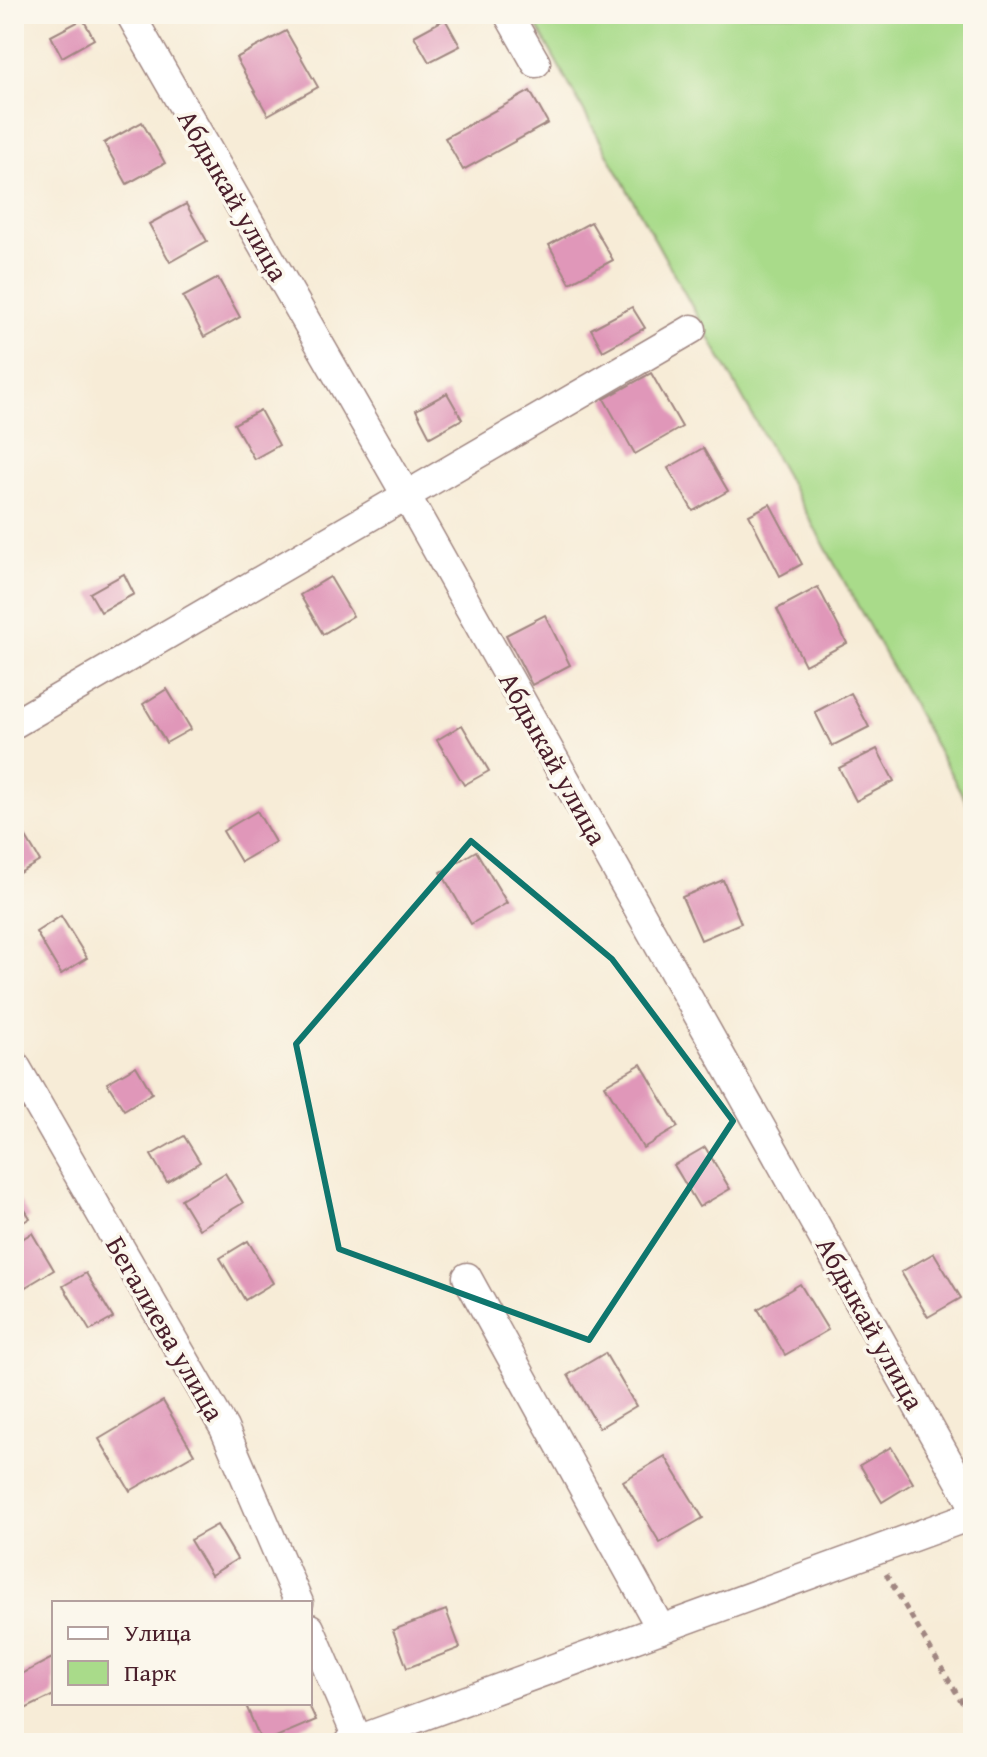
<svg xmlns="http://www.w3.org/2000/svg" width="987" height="1757" font-family="'Gentium Book Plus',serif">
	<style>
		.green { fill: #a9db8a; stroke: #7a7d5a; stroke-width: 2 }
		.building { fill: #e097b9 }
		.lines { fill: none; stroke-linecap: round; stroke-linejoin: round }
		.minor-casing { stroke: #a08681; stroke-width: 31 }
		.path { stroke: #a08681; stroke-width: 5; stroke-dasharray: 6 6; stroke-linecap: butt }
		.minor { stroke: #fff; stroke-width: 28 }
		.marked { fill: none; stroke: #0f766e; stroke-width: 6; stroke-linejoin: round }
		.labels { text-anchor: middle; dominant-baseline: central; stroke-width: 7; stroke-linejoin: round; paint-order: stroke }
		.street-label { font-size: 28px; fill: #4a1f2b; stroke: #fbf7ec }
	</style>
	<rect width="100%" height="100%" fill="#fbf7ec"/>
	<filter id="ink" filterUnits="userSpaceOnUse"><feTurbulence type="fractalNoise" baseFrequency=".0125" numOctaves="2"/><feDisplacementMap in="SourceGraphic" scale="16" xChannelSelector="R" yChannelSelector="G"/><feConvolveMatrix kernelMatrix="1 2 1 2 8 2 1 2 1" color-interpolation-filters="sRGB"/></filter>
	<filter id="wash" filterUnits="userSpaceOnUse"><feTurbulence type="fractalNoise" baseFrequency=".006" numOctaves="4" result="noise"/><feDisplacementMap in="SourceGraphic" scale="32" xChannelSelector="R" yChannelSelector="G"/><feGaussianBlur stdDeviation="1.8" result="paint"/><feColorMatrix in="noise" values="0 0 0 0 0 0 0 0 0 0 0 0 0 0 0 0 0 1.4 0 .05"/><feComposite in="paint" operator="in"/></filter>
	<g filter="url(#wash)">
		<rect width="100%" height="100%" fill="#f7ecd7"/>
		<!-- green -->
		<path class="green" d="M530,14H973V814Z"/>
		<g id="blocks">
			<!-- building -->
			<g class="building">
				<path d="M83,19L94,39L62,57L51,36Z"/>
				<path d="M445,19L460,46L429,62L414,36Z"/>
				<path d="M286,31L318,87L268,115L236,58Z"/>
				<path d="M530,91L548,123L463,170L445,138Z"/>
				<path d="M142,122L165,163L127,184L104,143Z"/>
				<path d="M186,204L207,241L170,262L149,224Z"/>
				<path d="M591,222L613,260L570,283L549,245Z"/>
				<path d="M218,278L240,317L204,337L183,297Z"/>
				<path d="M632,307L645,328L603,351L591,329Z"/>
				<path d="M651,373L682,427L635,454L604,399Z"/>
				<path d="M447,393L462,419L430,437L416,410Z"/>
				<path d="M260,410L279,445L254,459L234,424Z"/>
				<path d="M703,448L728,491L693,511L668,468Z"/>
				<path d="M770,504L802,564L780,576L749,515Z"/>
				<path d="M124,574L134,594L101,612L90,593Z"/>
				<path d="M330,577L353,616L323,634L300,595Z"/>
				<path d="M818,587L847,643L805,665L777,609Z"/>
				<path d="M545,615L570,665L532,685L506,635Z"/>
				<path d="M167,689L191,729L166,743L143,704Z"/>
				<path d="M851,693L869,727L832,746L815,712Z"/>
				<path d="M462,725L489,771L464,785L437,740Z"/>
				<path d="M877,749L894,781L856,801L839,768Z"/>
				<path d="M257,811L275,842L241,862L223,831Z"/>
				<path d="M24,834L40,861L14,876V840Z"/>
				<path d="M476,851L507,903L471,924L441,872Z"/>
				<path d="M723,880L741,923L701,940L682,897Z"/>
				<path d="M61,916L87,958L61,974L36,932Z"/>
				<path d="M641,1064L678,1127L643,1148L605,1085Z"/>
				<path d="M136,1066L152,1093L124,1110L107,1083Z"/>
				<path d="M184,1136L200,1162L167,1182L151,1155Z"/>
				<path d="M705,1147L730,1189L699,1207L674,1165Z"/>
				<path d="M225,1173L243,1203L199,1229L181,1199Z"/>
				<path d="M14,1192L30,1218L14,1228Z"/>
				<path d="M32,1233L54,1270L17,1292L14,1286V1244Z"/>
				<path d="M248,1241L273,1283L245,1300L220,1258Z"/>
				<path d="M934,1253L961,1298L928,1317L901,1272Z"/>
				<path d="M86,1273L113,1318L90,1331L63,1286Z"/>
				<path d="M800,1284L828,1330L785,1355L758,1309Z"/>
				<path d="M605,1353L636,1406L599,1428L568,1375Z"/>
				<path d="M163,1401L194,1454L130,1491L99,1439Z"/>
				<path d="M891,1447L913,1483L882,1502L860,1465Z"/>
				<path d="M665,1456L703,1518L660,1543L623,1481Z"/>
				<path d="M217,1525L237,1559L211,1575L190,1540Z"/>
				<path d="M446,1610L460,1648L407,1668L393,1630Z"/>
				<path d="M52,1658L54,1662V1695L23,1710L14,1691V1678Z"/>
				<path d="M245,1703H308L316,1720L262,1743Z"/>
			</g>
		</g>
	</g>
	<g filter="url(#ink)">
		<use href="#blocks" fill-opacity="0" stroke="#a08681" stroke-width="2"/>
		<g class="lines">
			<!-- minor casing -->
			<g class="minor-casing">
				<g id="minor">
					<path d="M130,14L406,495L973,1505"/>
					<path d="M508,14L536,63"/>
					<path d="M14,724L692,329"/>
					<path d="M14,1063L224,1428L299,1603"/>
					<path d="M467,1277L661,1629"/>
					<path d="M310,1628L358,1740"/>
					<path d="M349,1743L973,1515"/>
				</g>
			</g>
			<!-- path -->
			<path class="path" d="M886,1574L973,1721"/>
			<!-- minor -->
			<use href="#minor" class="minor"/>
		</g>
	</g>
	<!-- marked area -->
	<path class="marked" d="M471,841L612,959L733,1121L589,1340L339,1249L296,1044Z"/>
	<g class="labels">
		<!-- street labels -->
		<g class="street-label">
			<text transform="translate(234 195) rotate(60)">Абдыкай улица</text>
			<text transform="translate(554 758) rotate(61)">Абдыкай улица</text>
			<text transform="translate(871 1323) rotate(61)">Абдыкай улица</text>
			<text transform="translate(166 1328) rotate(60)">Бегалиева улица</text>
		</g>
	</g>
	<!-- margin -->
	<rect width="987" height="1757" fill="none" stroke="#fbf7ec" stroke-width="48"/>
	<!-- legend -->
	<rect x="52" y="1601" width="260" height="104" fill="#fbf7ec" stroke="#b4a19f" stroke-width="2"/>
	<rect x="68" y="1627" width="40" height="12" fill="#ffffff" stroke="#b4a19f" stroke-width="2"/>
	<text x="124" y="1641" font-size="24" fill="#4a1f2b">Улица</text>
	<rect x="68" y="1661" width="40" height="24" fill="#a9db8a" stroke="#b4a19f" stroke-width="2"/>
	<text x="124" y="1681" font-size="24" fill="#4a1f2b">Парк</text>
</svg>
